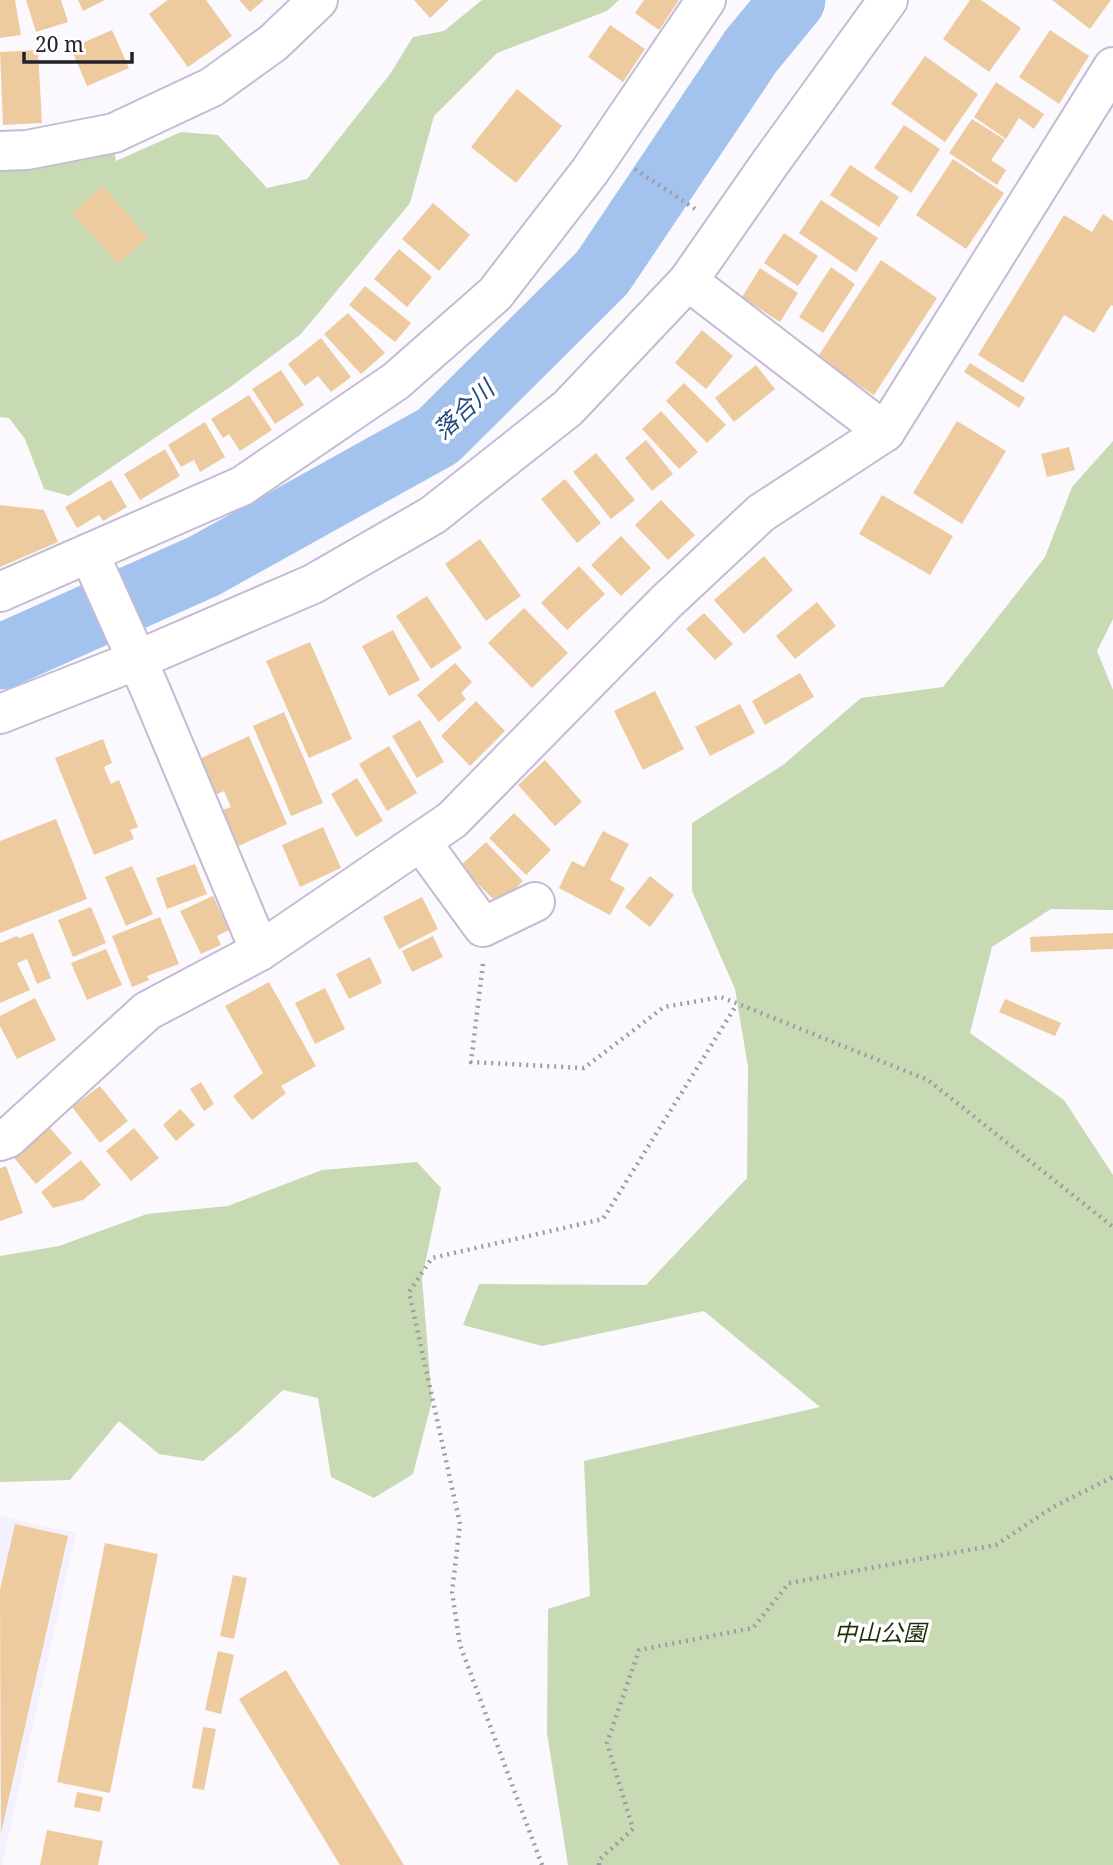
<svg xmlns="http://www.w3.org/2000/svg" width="1113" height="1865" font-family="'Noto Serif','Noto Sans JP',serif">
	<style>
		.built { fill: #f5f0fe }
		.green { fill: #c7dab4 }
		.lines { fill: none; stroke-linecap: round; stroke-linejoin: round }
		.river { stroke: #a3c2ed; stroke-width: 65 }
		.building { fill: #edcb9e }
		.minor-casing { stroke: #c4bbd5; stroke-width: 42 }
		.path { stroke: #9e9ba2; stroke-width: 4.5; stroke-dasharray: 2 5; stroke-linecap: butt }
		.minor { stroke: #fff; stroke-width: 38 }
		.labels { text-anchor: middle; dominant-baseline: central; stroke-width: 7; stroke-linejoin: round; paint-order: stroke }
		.park-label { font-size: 23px; font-style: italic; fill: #21300c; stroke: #fff }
		.water-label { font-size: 24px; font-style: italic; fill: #21497e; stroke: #fff }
	</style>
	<rect width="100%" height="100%" fill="#fbf9fe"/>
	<!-- built -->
	<path class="built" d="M0,1516L76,1533L2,1865H0Z"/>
	<!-- green -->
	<g class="green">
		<path d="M482,0H619L607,11L497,53L434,116L410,203L300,335L230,387L69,496L44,489L25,439L9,418L0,417V161L113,142L116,161L181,132L218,135L267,188L307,179L390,74L413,37L444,31Z"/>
		<path d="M1113,441V619L1097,651L1113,690V910L1051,909L992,947L970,1033L1064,1100L1113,1175V1865H568L547,1733L548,1609L590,1596L584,1461L820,1407L704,1311L542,1346L463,1325L479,1284L646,1285L747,1178L748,1067L735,989L692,891V823L783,765L861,698L943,687L1045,557L1072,487Z"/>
		<path d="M417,1162L441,1188L422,1278L432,1401L413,1474L374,1498L331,1477L318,1398L283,1390L239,1431L203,1461L159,1454L119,1421L70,1480L0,1482V1256L59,1246L147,1214L228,1206L322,1170Z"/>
	</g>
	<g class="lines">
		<!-- river -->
		<path class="river" d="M0,657L204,566L438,436L602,273L751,51L793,0"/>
	</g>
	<!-- building -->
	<g class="building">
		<path d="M0,0H15L21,35L0,38Z"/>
		<path d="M26,0H61L68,22L36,32Z"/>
		<path d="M78,0H105L83,11Z"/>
		<path d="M168,0H206L232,36L188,67L149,14Z"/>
		<path d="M239,0H264L250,12Z"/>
		<path d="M414,0H449L430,18Z"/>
		<path d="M644,0H679L659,30L635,13Z"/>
		<path d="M970,0H981L1021,28L989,72L943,39Z"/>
		<path d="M1052,0H1111L1090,29Z"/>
		<path d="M610,25L645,49L623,82L588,57Z"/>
		<path d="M112,30L129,68L87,86L71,48Z"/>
		<path d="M1050,30L1089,56L1059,104L1019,77Z"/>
		<path d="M38,50L42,123L3,125L0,52Z"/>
		<path d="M925,56L978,94L945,142L891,104Z"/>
		<path d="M996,82L1044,114L1034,129L1019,118L1006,139L974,117Z"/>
		<path d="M517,89L562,126L516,183L471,147Z"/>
		<path d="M972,119L1005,140L991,160L1006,170L997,185L949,153Z"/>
		<path d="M904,125L940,149L911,193L874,168Z"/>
		<path d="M953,159L1004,193L966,249L916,215Z"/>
		<path d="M850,165L899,197L879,227L830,195Z"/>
		<path d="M103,186L148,238L118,264L72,213Z"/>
		<path d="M821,200L878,238L856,272L799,233Z"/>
		<path d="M433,203L470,235L439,271L402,239Z"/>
		<path d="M1103,214L1113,221V306L1111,305L1094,333L1064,315L1023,383L978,355L1064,215L1092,232Z"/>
		<path d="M784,233L818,256L798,286L764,263Z"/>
		<path d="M399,249L432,277L407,307L374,279Z"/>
		<path d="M881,260L937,298L874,395L817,358Z"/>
		<path d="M831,267L855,284L823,333L799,317Z"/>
		<path d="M760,268L798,293L780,322L742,297Z"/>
		<path d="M365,286L411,323L395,342L349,305Z"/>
		<path d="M348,313L385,353L361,374L324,334Z"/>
		<path d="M702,330L733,356L706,389L675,363Z"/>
		<path d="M321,338L351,377L331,392L318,376L305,386L288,364Z"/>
		<path d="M970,363L1025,398L1019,408L964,372Z"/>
		<path d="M756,365L775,389L734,422L715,398Z"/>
		<path d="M281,370L304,405L275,424L252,389Z"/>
		<path d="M684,383L726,425L707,443L666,401Z"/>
		<path d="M249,395L272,430L240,451L229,434L223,438L211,419Z"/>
		<path d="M661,411L698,452L679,469L642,429Z"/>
		<path d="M957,421L1006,451L962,524L913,493Z"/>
		<path d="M205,422L225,457L200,472L194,460L181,467L168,445Z"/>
		<path d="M646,440L673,474L652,491L625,458Z"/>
		<path d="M1069,447L1075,470L1047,477L1041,454Z"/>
		<path d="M165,449L180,476L140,500L124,474Z"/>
		<path d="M596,453L635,500L611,519L573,472Z"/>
		<path d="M565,479L601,523L577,543L541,499Z"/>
		<path d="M111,480L127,507L103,521L99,515L77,528L65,507Z"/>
		<path d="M882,495L953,536L930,575L859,534Z"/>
		<path d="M661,500L695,535L668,560L635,525Z"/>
		<path d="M0,505L44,510L58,542L0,567Z"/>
		<path d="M621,536L651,568L621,596L591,565Z"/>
		<path d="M480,539L521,596L486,621L445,564Z"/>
		<path d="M764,556L793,590L744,634L714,600Z"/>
		<path d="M579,566L605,594L567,630L541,603Z"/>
		<path d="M427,596L462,648L431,669L396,616Z"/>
		<path d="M817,602L836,626L795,659L776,636Z"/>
		<path d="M524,608L568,653L532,688L488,643Z"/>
		<path d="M704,613L733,644L715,660L686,629Z"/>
		<path d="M393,630L420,680L389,696L362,646Z"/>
		<path d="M310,642L352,739L309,758L266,661Z"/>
		<path d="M455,663L472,682L461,693L466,699L439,722L417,695Z"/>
		<path d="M800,673L814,697L765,725L752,701Z"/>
		<path d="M655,691L684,749L643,770L614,711Z"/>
		<path d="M476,701L505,731L470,766L441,736Z"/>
		<path d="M740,704L755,733L710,756L695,727Z"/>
		<path d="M284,712L323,803L291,816L253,726Z"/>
		<path d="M420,720L444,762L417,778L392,736Z"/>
		<path d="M249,736L287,824L236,847L220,811L231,807L224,791L213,796L197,760Z"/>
		<path d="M103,739L112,763L104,767L111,784L119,780L138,827L130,830L134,839L94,855L55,758Z"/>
		<path d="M389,746L417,793L387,811L359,764Z"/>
		<path d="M545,760L582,802L555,826L518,785Z"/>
		<path d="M357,778L383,821L356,837L331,794Z"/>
		<path d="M514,813L551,850L526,875L489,838Z"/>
		<path d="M56,819L87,899L0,933V841Z"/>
		<path d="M323,827L341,868L300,887L282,845Z"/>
		<path d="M603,831L629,844L610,880L625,888L610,915L559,888L572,861L584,867Z"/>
		<path d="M486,842L523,881L499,905L460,866Z"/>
		<path d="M195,864L207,894L167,909L156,878Z"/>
		<path d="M132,866L153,914L126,926L105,877Z"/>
		<path d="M650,876L674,895L650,927L625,907Z"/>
		<path d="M213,896L229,930L217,936L221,945L201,954L180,911Z"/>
		<path d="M422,897L438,929L399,949L383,917Z"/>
		<path d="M91,907L106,943L73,957L58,920Z"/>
		<path d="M160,917L179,964L147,976L149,980L132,987L112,936Z"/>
		<path d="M33,933L51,978L37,984L27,959L17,963L30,990L0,1003V943L17,936L19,938Z"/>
		<path d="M1113,933V949L1031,952L1030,937Z"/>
		<path d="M433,936L443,957L412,972L402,951Z"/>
		<path d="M106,949L122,985L87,1000L71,963Z"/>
		<path d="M370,957L382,983L349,999L336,974Z"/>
		<path d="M269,982L316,1066L281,1086L286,1093L252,1120L233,1096L263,1073L225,1006Z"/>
		<path d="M325,988L345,1029L315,1044L295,1003Z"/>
		<path d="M35,998L56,1040L17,1059L0,1026V1016Z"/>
		<path d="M1005,999L1061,1023L1055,1036L999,1012Z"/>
		<path d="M201,1082L214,1104L204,1111L190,1089Z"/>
		<path d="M100,1086L128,1121L100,1143L72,1107Z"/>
		<path d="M180,1109L195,1125L176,1141L163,1125Z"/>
		<path d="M49,1127L72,1153L36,1184L14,1158Z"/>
		<path d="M134,1128L159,1158L131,1181L106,1151Z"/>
		<path d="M81,1160L101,1185L83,1200L53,1208L41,1192Z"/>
		<path d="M6,1166L23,1213L0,1221V1168Z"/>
		<path d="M15,1524L68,1536L1,1833L0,1590Z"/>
		<path d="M105,1543L158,1554L110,1793L57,1782Z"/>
		<path d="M233,1575L247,1578L234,1639L220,1636Z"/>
		<path d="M218,1651L234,1655L221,1714L205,1710Z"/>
		<path d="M286,1670L404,1865H340L239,1699Z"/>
		<path d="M203,1727L216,1729L204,1790L192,1788Z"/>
		<path d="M77,1792L103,1797L100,1812L74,1807Z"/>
		<path d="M47,1830L103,1841L98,1865H40Z"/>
	</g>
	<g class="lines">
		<!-- minor casing -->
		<g class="minor-casing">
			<g id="minor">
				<path d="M0,151L27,150L114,133L212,87L273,43L318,0"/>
				<path d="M688,281L885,432"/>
				<path d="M89,553L150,689L260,951"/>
				<path d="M0,592L242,486L396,381L495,294L590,171L706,0"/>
				<path d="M0,714L137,660L313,584L433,515L568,408L688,281L768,166L888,0"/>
				<path d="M421,842L483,927L535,902"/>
				<path d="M0,1141L8,1138L147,1011L260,951L452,820L666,602L761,513L885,432L1113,67"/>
			</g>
		</g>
		<!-- path -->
		<g class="path">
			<path d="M635,169L695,209"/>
			<path d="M483,964L471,1062L584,1068L664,1007L721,997L928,1080L1113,1227"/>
			<path d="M542,1865L460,1645L452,1592L460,1524L409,1292L432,1258L603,1219L737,1004"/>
			<path d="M599,1865V1860L633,1829L607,1743L639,1650L753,1628L789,1583L996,1545L1053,1507L1113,1477"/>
		</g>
		<!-- minor -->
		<use href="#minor" class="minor"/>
	</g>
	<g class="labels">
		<!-- park labels -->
		<g class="park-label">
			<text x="880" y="1632">中山公園</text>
		</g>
		<!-- water labels -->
		<g class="water-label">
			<text transform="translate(463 409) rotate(-43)">落合川</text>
		</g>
	</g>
	<!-- scale -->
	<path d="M24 52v10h108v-10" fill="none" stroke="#232029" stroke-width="3.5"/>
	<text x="35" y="52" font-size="21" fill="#232029" stroke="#ffffff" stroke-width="5" paint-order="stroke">20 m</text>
</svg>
